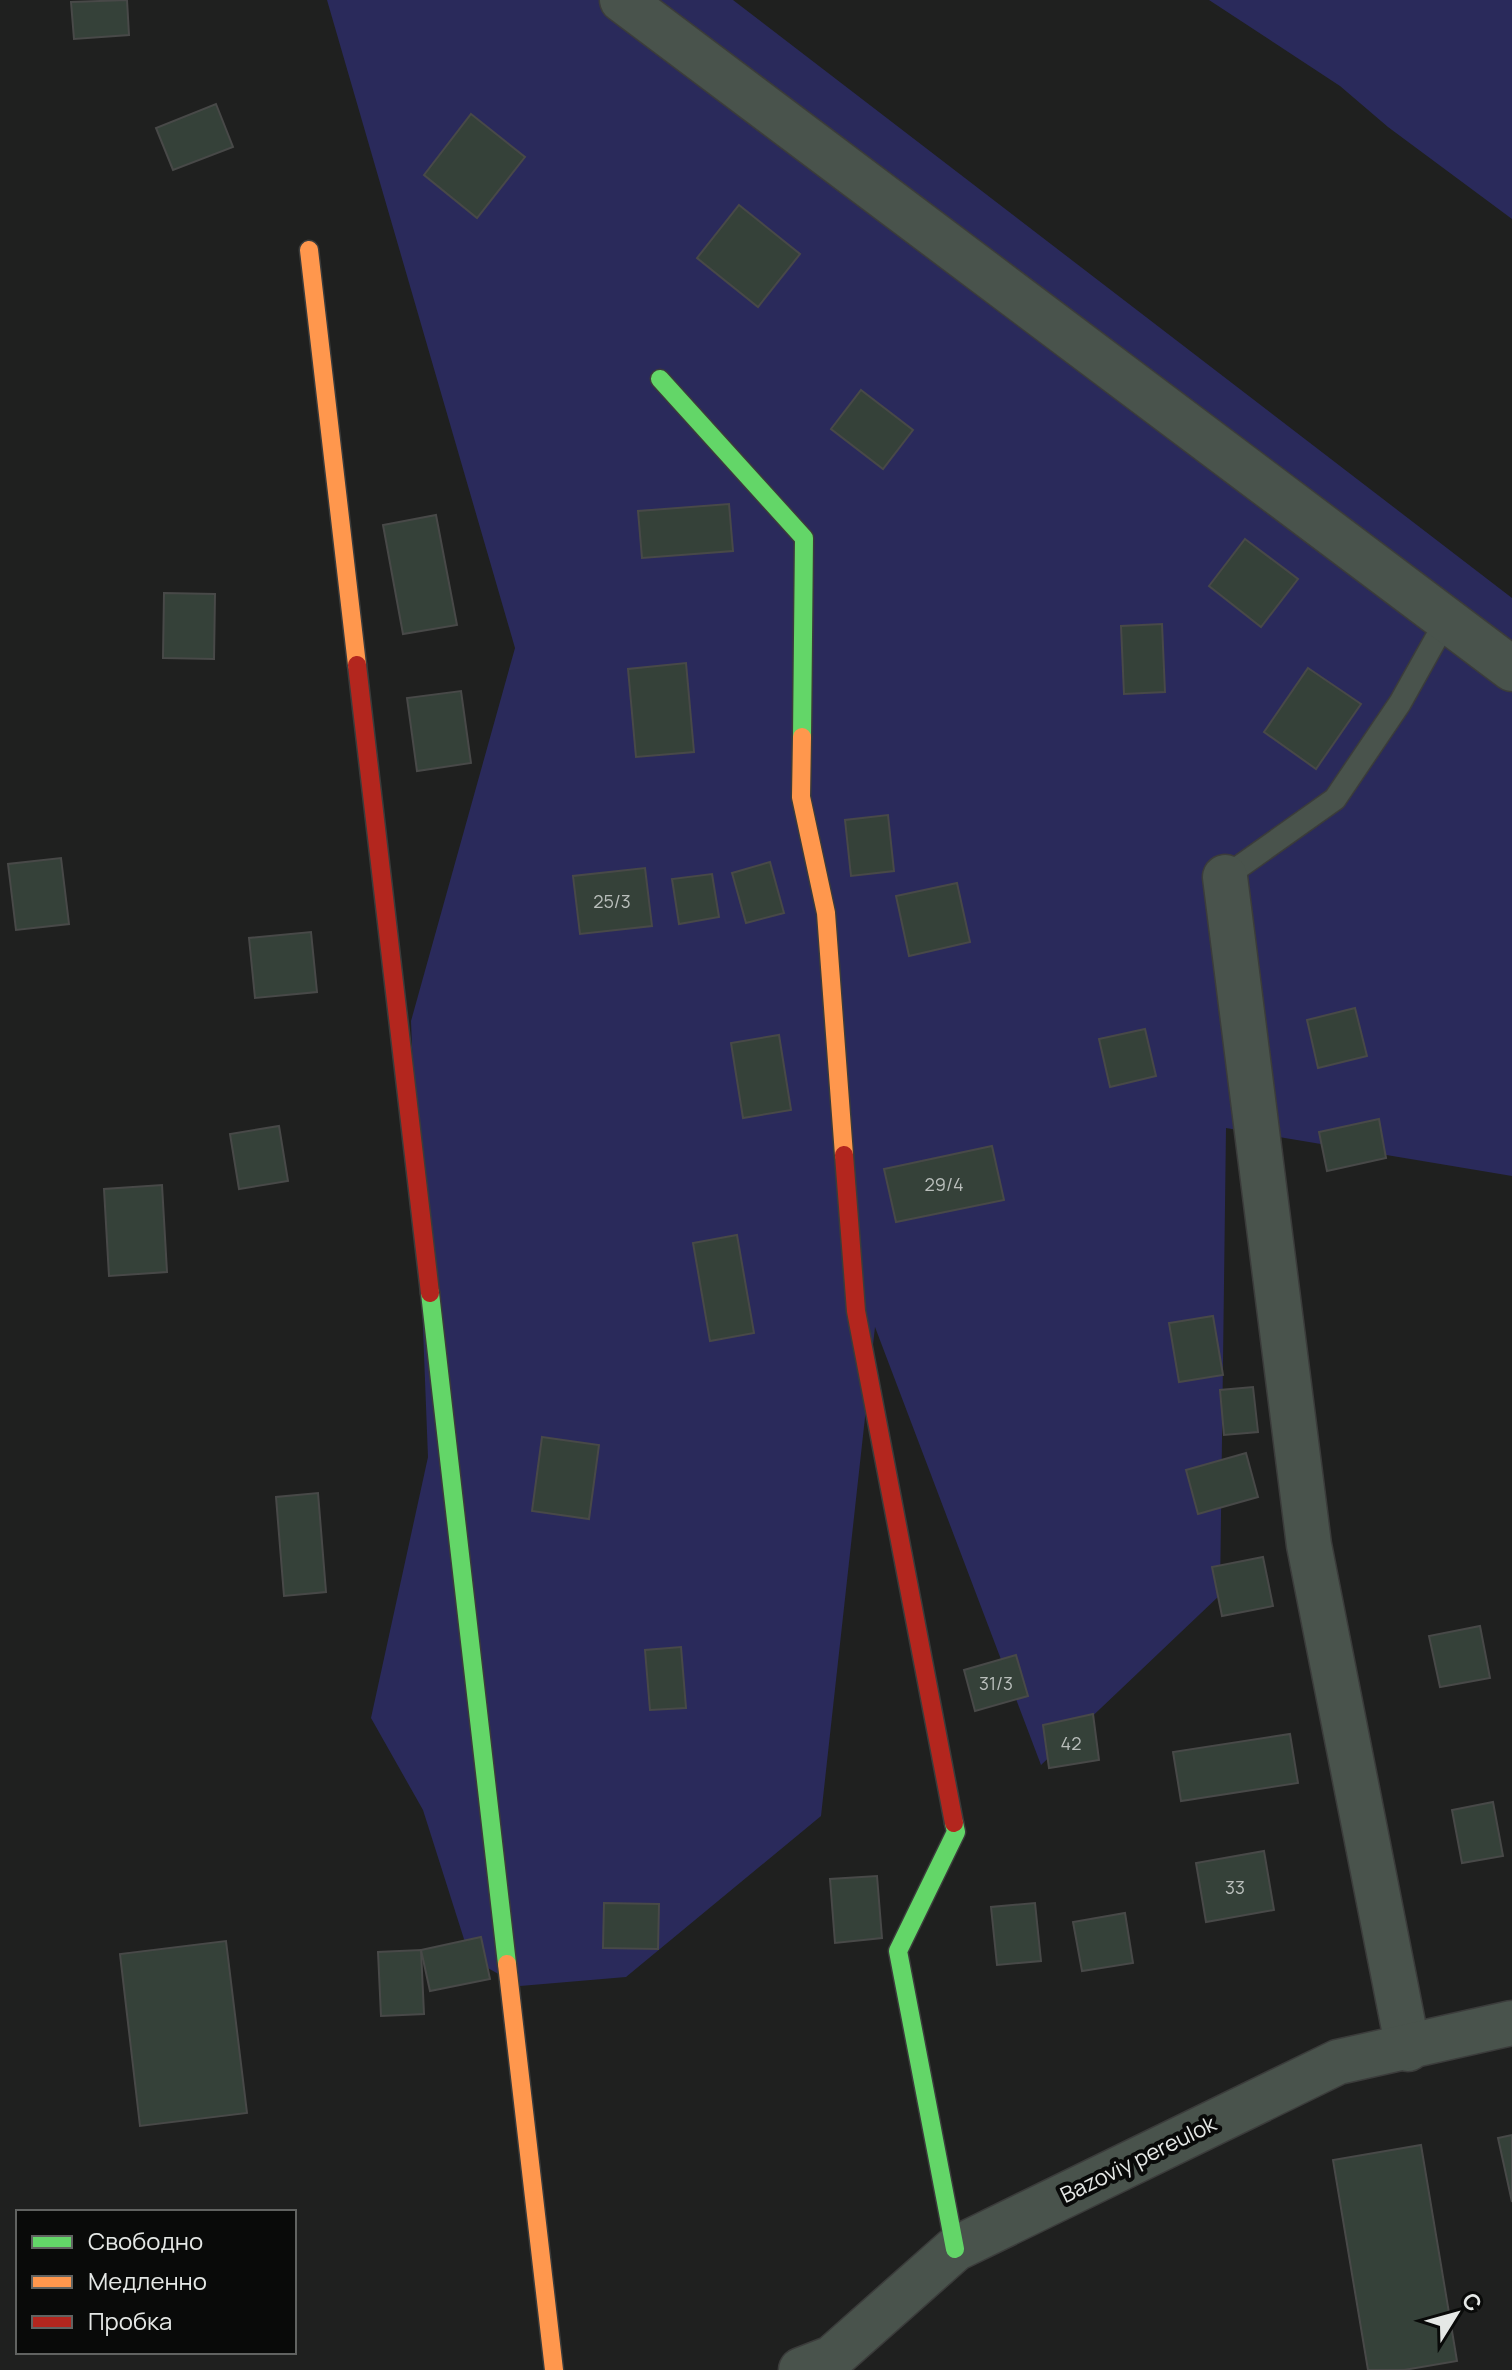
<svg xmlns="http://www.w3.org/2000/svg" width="1512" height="2370" font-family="Manrope,sans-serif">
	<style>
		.green { fill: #2a2a5b }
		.building { fill: #354139; stroke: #484948; stroke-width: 2 }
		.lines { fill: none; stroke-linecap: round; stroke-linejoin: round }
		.lane-casing { stroke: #3b3c3b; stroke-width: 25 }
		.street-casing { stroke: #3b3c3b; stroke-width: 47 }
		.fast-casing { stroke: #3b3c3b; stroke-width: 21 }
		.slow-casing { stroke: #3b3c3b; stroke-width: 21 }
		.jam-casing { stroke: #3b3c3b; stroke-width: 21 }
		.lane { stroke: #49534c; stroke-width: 22 }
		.street { stroke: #49534c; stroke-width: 44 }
		.fast { stroke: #63d668; stroke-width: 18 }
		.slow { stroke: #ff974d; stroke-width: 18 }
		.jam { stroke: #b3261e; stroke-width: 18 }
		.labels { text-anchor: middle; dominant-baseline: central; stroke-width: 8; stroke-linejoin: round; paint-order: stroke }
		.number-label { font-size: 18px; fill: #b9bebb }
		.street-label { font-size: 22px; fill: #e5e8e6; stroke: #090a09 }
	</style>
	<rect width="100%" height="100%" fill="#1f201f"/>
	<!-- green -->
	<g class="green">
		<path d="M327,0H733L1512,598V1176L1226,1128L1220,1595L1041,1765L875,1327L821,1816L626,1977L520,1986L470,1958L423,1810L371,1718L428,1457L411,1021L515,648Z"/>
		<path d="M1209,0H1512V219L1388,127L1340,86Z"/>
	</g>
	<!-- building -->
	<g class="building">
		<path d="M127,0L129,35L74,39L71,2Z"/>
		<path d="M216,104L233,147L173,170L156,128Z"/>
		<path d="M471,114L525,157L477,218L424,175Z"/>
		<path d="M739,205L800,254L758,307L697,258Z"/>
		<path d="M861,390L913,430L883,469L831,429Z"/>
		<path d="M729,504L733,551L642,558L638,511Z"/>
		<path d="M436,515L457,625L403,634L383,525Z"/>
		<path d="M1245,539L1298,579L1261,627L1209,586Z"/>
		<path d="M164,593L215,594L214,659L163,658Z"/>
		<path d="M1162,624L1165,692L1124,694L1121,626Z"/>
		<path d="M686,663L694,752L636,757L628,669Z"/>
		<path d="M1308,668L1361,704L1316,769L1264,732Z"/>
		<path d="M461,691L471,763L417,771L407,698Z"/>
		<path d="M888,815L894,871L851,876L845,820Z"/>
		<path d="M61,858L69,924L16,930L8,864Z"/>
		<path d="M770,862L784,913L746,923L732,873Z"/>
		<path d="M645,868L652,926L580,934L573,876Z"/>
		<path d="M712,874L719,917L679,924L672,879Z"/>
		<path d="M957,883L970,942L909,956L896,896Z"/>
		<path d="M311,932L317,992L255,998L249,938Z"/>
		<path d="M1355,1008L1367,1056L1318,1068L1307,1020Z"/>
		<path d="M1145,1029L1156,1076L1110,1087L1099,1039Z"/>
		<path d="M779,1035L791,1110L743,1118L731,1043Z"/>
		<path d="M1379,1119L1386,1158L1327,1171L1319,1132Z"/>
		<path d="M279,1126L288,1181L239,1189L230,1134Z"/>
		<path d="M992,1146L1004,1200L896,1222L884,1169Z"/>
		<path d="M162,1185L167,1272L109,1276L104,1189Z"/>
		<path d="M737,1235L754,1333L710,1341L693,1243Z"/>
		<path d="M1213,1316L1223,1375L1179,1382L1169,1323Z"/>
		<path d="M1253,1387L1258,1432L1224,1435L1220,1390Z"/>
		<path d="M542,1437L599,1445L589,1519L532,1511Z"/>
		<path d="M1246,1453L1258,1497L1198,1514L1186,1470Z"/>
		<path d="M318,1493L326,1592L284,1596L276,1497Z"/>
		<path d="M1263,1557L1273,1606L1222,1616L1212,1567Z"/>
		<path d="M1480,1626L1490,1678L1440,1687L1429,1636Z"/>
		<path d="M681,1647L686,1708L650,1710L645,1650Z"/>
		<path d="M1016,1655L1028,1696L975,1711L964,1670Z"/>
		<path d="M1093,1714L1099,1760L1049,1768L1043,1725Z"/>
		<path d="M1290,1734L1298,1783L1181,1801L1173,1752Z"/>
		<path d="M1493,1802L1503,1856L1462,1863L1452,1810Z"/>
		<path d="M1264,1851L1274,1910L1206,1922L1196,1863Z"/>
		<path d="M877,1876L882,1938L835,1943L830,1879Z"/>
		<path d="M604,1903L659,1904L658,1949L603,1948Z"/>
		<path d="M1035,1903L1041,1961L997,1965L991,1907Z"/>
		<path d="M1125,1913L1133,1963L1082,1971L1073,1922Z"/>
		<path d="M481,1937L490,1979L430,1991L421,1950Z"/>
		<path d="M226,1941L247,2113L140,2126L120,1954Z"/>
		<path d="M421,1950L424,2014L381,2016L378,1952Z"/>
		<path d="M1512,2135V2202L1498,2138Z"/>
		<path d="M1421,2145L1457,2361L1404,2370H1368L1333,2160Z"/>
	</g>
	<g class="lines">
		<!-- lane casing -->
		<g class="lane-casing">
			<path id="lane" d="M1225,877L1335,799L1400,703L1447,619"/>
		</g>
		<!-- street casing -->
		<g class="street-casing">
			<g id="street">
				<path d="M622,0L1512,669"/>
				<path d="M1225,877L1309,1545L1408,2049"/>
				<path d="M801,2370L832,2358L955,2249L1338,2062L1512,2023"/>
			</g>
		</g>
		<!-- fast casing -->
		<g class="fast-casing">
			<g id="fast">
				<path d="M660,379L804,538L802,737"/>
				<path d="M430,1293L507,1964"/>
				<path d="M954,1823L956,1832L898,1951L955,2249"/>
			</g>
		</g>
		<!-- slow casing -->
		<g class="slow-casing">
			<g id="slow">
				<path d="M309,250L357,665"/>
				<path d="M802,737L801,797L826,913L844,1155"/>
				<path d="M507,1964L554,2370"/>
			</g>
		</g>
		<!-- jam casing -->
		<g class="jam-casing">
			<g id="jam">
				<path d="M357,665L430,1293"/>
				<path d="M844,1155L856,1311L954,1823"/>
			</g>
		</g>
		<!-- lane -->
		<use href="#lane" class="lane"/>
		<!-- street -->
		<use href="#street" class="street"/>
		<!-- fast -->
		<use href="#fast" class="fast"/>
		<!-- slow -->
		<use href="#slow" class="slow"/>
		<!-- jam -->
		<use href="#jam" class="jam"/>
	</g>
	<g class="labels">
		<!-- number labels -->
		<g class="number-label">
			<text x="612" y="901">25/3</text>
			<text x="944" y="1184">29/4</text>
			<text x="996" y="1683">31/3</text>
			<text x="1071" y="1743">42</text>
			<text x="1235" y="1887">33</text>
		</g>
		<!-- street labels -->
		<g class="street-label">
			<text transform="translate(1138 2159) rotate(-26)">Bazoviy pereulok</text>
		</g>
	</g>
	<!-- legend -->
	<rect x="16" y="2210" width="280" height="144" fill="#090a09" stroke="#616361" stroke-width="2"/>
	<rect x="32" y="2236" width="40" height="12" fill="#63d668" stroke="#616361" stroke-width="2"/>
	<text x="88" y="2250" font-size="24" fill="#e5e8e6">Свободно</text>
	<rect x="32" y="2276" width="40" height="12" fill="#ff974d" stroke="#616361" stroke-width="2"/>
	<text x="88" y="2290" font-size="24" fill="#e5e8e6">Медленно</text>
	<rect x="32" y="2316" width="40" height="12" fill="#b3261e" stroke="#616361" stroke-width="2"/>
	<text x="88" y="2330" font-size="24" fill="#e5e8e6">Пробка</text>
	<!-- north arrow -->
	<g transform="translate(1456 2314) rotate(53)" stroke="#090a09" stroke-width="6" paint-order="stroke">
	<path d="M0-6L14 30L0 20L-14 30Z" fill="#e5e8e6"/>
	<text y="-12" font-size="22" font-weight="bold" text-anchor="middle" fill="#e5e8e6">С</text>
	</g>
</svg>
